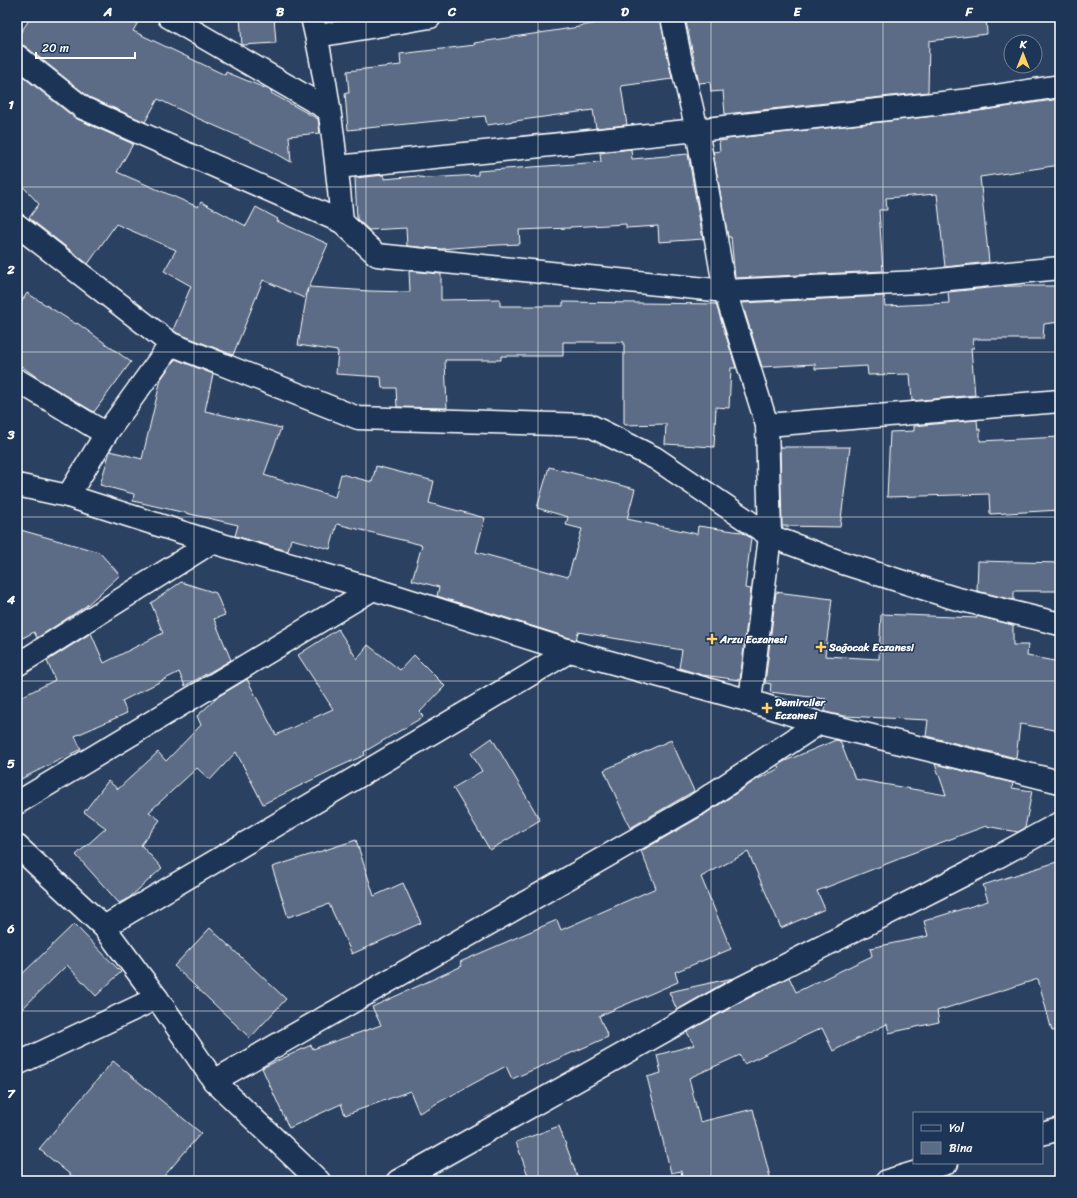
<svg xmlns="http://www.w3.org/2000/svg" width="1077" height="1198" font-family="Sriracha,sans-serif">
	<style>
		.building { fill: #5b6c86; stroke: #fff }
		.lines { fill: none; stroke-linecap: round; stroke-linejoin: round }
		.street-casing { stroke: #fff; stroke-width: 25 }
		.secondary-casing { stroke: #fff; stroke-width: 25 }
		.street { stroke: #1d3557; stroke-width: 22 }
		.secondary { stroke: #1d3557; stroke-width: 22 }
		.grid { fill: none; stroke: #fff; stroke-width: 1; stroke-opacity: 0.55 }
		.poi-dot { fill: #ffd166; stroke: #1d3557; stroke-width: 1.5 }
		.labels { text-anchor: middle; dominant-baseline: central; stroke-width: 3; stroke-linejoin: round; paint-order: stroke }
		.poi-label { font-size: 11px; font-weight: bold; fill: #fff; stroke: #1d3557; text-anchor: start }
		.neatline { fill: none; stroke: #fff; stroke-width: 1.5 }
		.grid-label { font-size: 13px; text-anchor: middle; font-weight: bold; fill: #fff }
	</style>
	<rect width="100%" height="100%" fill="#2a4161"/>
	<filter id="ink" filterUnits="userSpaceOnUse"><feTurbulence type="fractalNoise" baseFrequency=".025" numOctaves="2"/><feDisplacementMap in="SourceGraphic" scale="8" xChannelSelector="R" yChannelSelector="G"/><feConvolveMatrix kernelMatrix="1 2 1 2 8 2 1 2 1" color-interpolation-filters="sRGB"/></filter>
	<g filter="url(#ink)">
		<!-- building -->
		<g class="building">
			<path d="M31,17H141L133,31L225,75L226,72L272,91L271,93L318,119L320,133L289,136L291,162L270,150L197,118L158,99L145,122L89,97L25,46L17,44V38Z"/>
			<path d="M240,17H274L276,43L242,45Z"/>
			<path d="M636,17H660L672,79L621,86L627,125L596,128L593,110L487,125L485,116L348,130L345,93H349L347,71L401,65L400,54L475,45L474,43L579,27V26Z"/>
			<path d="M685,17H986L987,34L929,41L928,92L725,114L723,91L711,92L710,82L699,83Z"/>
			<path d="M17,72L75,118L133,144L117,172L198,207L201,202L246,226L256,207L278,219L277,221L328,244L309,287L370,291L410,292L409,271L441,274V300L500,299V306H563V302L716,304L736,368H731L729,408L716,407L714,447L665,444L666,424L624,425V342H563V356H501V360H445L447,408L397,407L396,388H382L381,377L336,374L338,351L298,345L308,288L304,298L263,280L233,355L177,333L173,330L191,286L164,271L176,250L116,224L88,264L29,218L39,204L17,180Z"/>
			<path d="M1060,99V165L980,177L989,262L945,267L937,194L886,198L887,210H879L883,271L735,278L731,237H728L713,152L720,151L719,141L727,140V139L971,112Z"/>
			<path d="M631,149L632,159L688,154L703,239L659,242L658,226L626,228V224L570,227V228L519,230L520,244L478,246L441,249L407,246L406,228L369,230L357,219L355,178L384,175V179L418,176L419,177L428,178L478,175V171L601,162L600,153Z"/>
			<path d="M1009,286H1060V322L1044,324L1043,339H973L974,348H971L975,395L912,401L910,374L868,375L867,366L815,369V364L762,367L742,303L884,296L885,306L949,303L948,292Z"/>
			<path d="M27,293L76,324L77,323L131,362L94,412L42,381L17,363V309Z"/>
			<path d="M175,359L213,374L205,411L281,428L264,475L335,497L341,474L372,482L376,466L434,481L429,503L485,518L476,552L568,577L582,529L566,525L568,517L537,508L549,467L635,489L627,519L697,534L698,526L741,532L751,538L745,588L751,589L740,680L702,675L679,668L682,650L578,632L576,640L437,596L439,587L412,580L422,545L337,524L330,549L291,539L288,551L235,536L238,525L133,501L134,494L100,485L110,451L142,459L161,379Z"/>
			<path d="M977,420L978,430L980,429V441L1060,437V510L990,514L989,494L887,497L890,432L914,431V426Z"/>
			<path d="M780,447H850L840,527L782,526Z"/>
			<path d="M17,529L99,552L120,575L86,606L37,638L34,632L17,641Z"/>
			<path d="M978,561L1060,563V591H1014V600L977,591Z"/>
			<path d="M181,582L216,593L225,615L214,619L231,660L185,686L179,672L122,701L127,713L75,736L81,749L17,781V699L55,680L47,661L91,633L104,663L163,633L151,603Z"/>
			<path d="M776,592L832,599L825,656L879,659L881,614L977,618V616L1013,625V645H1028L1027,656L1060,662V731L1020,724L1016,758L926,736L928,720L844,716L825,712L826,699L770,692L771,684L765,683Z"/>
			<path d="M338,629L357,659L368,645L400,670L414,655L445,686L420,712L423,717L364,752L365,755L332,770L263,804L236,752L210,780L197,768L149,812L160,820L141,845L162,868L129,898L119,903L76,855L106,828L84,812L108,781L118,789L158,752L166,761L201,725L197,716L219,696L247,679L276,735L333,709L298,655Z"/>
			<path d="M492,738L540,820L490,850L453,788L482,771L471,753Z"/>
			<path d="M671,740L694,791L630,828L604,770Z"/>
			<path d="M836,740L840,741L855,779L946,795L935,764L1013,783L1012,788L1032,791L1025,828L1018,832L986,826L899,858V859L817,891L825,909L781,928L748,852L701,877L731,949L675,972L678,982L599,1016L608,1037L512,1079L506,1066L419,1113L410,1091L345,1115L341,1104L289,1128L262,1068L311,1045L313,1049L381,1025L372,1007L462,966L460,962L557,920L561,930L656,888L641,851L702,816L756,780L780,768L778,765L785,761Z"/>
			<path d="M356,840L374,896L403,883L421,923L352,954L329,904L288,917L272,867Z"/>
			<path d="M1060,861V1030L1052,1031L1038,979L937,1011L939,1022L889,1033L887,1024L833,1051L822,1028L744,1064L740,1055L689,1078L700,1122L753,1109L771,1181H683L681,1171L671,1173L647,1077L661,1073L657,1055L694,1045L687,1032L743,1001L789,977L796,992L872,956L870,948L928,936L924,921L988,901L983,885Z"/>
			<path d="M74,924L121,972L96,996L67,965L17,1014V979Z"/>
			<path d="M210,928L286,999L250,1038L174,966Z"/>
			<path d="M733,978L677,1010L669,992Z"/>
			<path d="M113,1061L201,1133L160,1181H78L39,1149Z"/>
			<path d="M559,1126L579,1181H530L516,1142Z"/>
		</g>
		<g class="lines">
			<!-- street casing -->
			<g class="street-casing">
				<g id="street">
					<path d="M169,17L329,110"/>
					<path d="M312,17C328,84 336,153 342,222L377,255L725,291L919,282L1060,268"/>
					<path d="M672,17L680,57L697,130L725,291L767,425L770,536L750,701"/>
					<path d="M317,36L430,17"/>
					<path d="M17,56L83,108L342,222"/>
					<path d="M337,167L697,130L970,100L1060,86"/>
					<path d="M17,225L171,344L358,418L589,425L655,458L770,536L840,562L954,598L1060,624"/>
					<path d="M17,380L106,434"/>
					<path d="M767,425L1060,401"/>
					<path d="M17,485L68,496L212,542L373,589L570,651L750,701L819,723L1060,782"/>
					<path d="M68,496L106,434L171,344"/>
					<path d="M17,665L212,542"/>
					<path d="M17,803L373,589"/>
					<path d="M17,846L104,927L157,998L214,1081L319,1181"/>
					<path d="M104,927L570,651"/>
					<path d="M17,1064L157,998"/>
					<path d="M214,1081L696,805L819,723"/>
					<path d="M398,1181L737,990L979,867L1060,823"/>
				</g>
			</g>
			<!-- secondary casing -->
			<g class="secondary-casing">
				<g id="secondary">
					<path d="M1042,1134L1060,1129"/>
					<path d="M887,1181L947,1163"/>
				</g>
			</g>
			<!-- street -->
			<use href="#street" class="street"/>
			<!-- secondary -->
			<use href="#secondary" class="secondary"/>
		</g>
	</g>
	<!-- grid -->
	<path class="grid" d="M194,17V1181M366,17V1181M538,17V1181M711,17V1181M883,17V1181M17,187H1060M17,352H1060M17,517H1060M17,681H1060M17,846H1060M17,1011H1060"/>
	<!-- markers -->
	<g class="poi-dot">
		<path d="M710 633h4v4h4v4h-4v4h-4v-4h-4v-4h4z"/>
		<path d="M819 641h4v4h4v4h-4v4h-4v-4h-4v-4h4z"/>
		<path d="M765 702h4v4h4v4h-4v4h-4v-4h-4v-4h4z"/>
	</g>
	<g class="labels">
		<!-- poi labels -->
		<g class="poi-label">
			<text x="720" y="639">Arzu Eczanesi</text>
			<text x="829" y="647">Sağocak Eczanesi</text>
			<text x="775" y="702">Demirciler<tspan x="775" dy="13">Eczanesi</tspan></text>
		</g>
	</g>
	<!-- margin -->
	<rect width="1077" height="1198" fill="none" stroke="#1d3557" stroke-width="44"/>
	<!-- legend -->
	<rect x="913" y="1112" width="130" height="52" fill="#1d3557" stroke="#77869a"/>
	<rect x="921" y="1125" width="20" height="6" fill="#1d3557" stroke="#77869a"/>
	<text x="949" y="1132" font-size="12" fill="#ffffff">Yol</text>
	<rect x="921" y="1142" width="20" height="12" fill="#5b6c86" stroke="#77869a"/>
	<text x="949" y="1152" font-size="12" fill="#ffffff">Bina</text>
	<!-- north arrow -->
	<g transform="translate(1023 54)"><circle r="19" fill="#1d3557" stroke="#77869a"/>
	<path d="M0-3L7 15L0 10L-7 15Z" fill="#ffd166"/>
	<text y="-6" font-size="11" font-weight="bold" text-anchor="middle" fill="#ffffff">K</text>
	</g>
	<!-- scale -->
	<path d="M36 52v6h99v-6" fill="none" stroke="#ffffff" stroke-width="2"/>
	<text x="42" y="52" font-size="12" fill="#ffffff" stroke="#1d3557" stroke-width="3" paint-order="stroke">20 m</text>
	<rect x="22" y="22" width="1033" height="1154" class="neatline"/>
	<g class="grid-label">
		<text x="108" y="16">A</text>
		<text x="280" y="16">B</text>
		<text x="452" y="16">C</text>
		<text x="625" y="16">D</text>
		<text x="797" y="16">E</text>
		<text x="969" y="16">F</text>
		<text x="11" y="109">1</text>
		<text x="11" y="274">2</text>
		<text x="11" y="439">3</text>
		<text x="11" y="604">4</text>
		<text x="11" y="768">5</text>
		<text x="11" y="933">6</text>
		<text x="11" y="1098">7</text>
	</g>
</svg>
